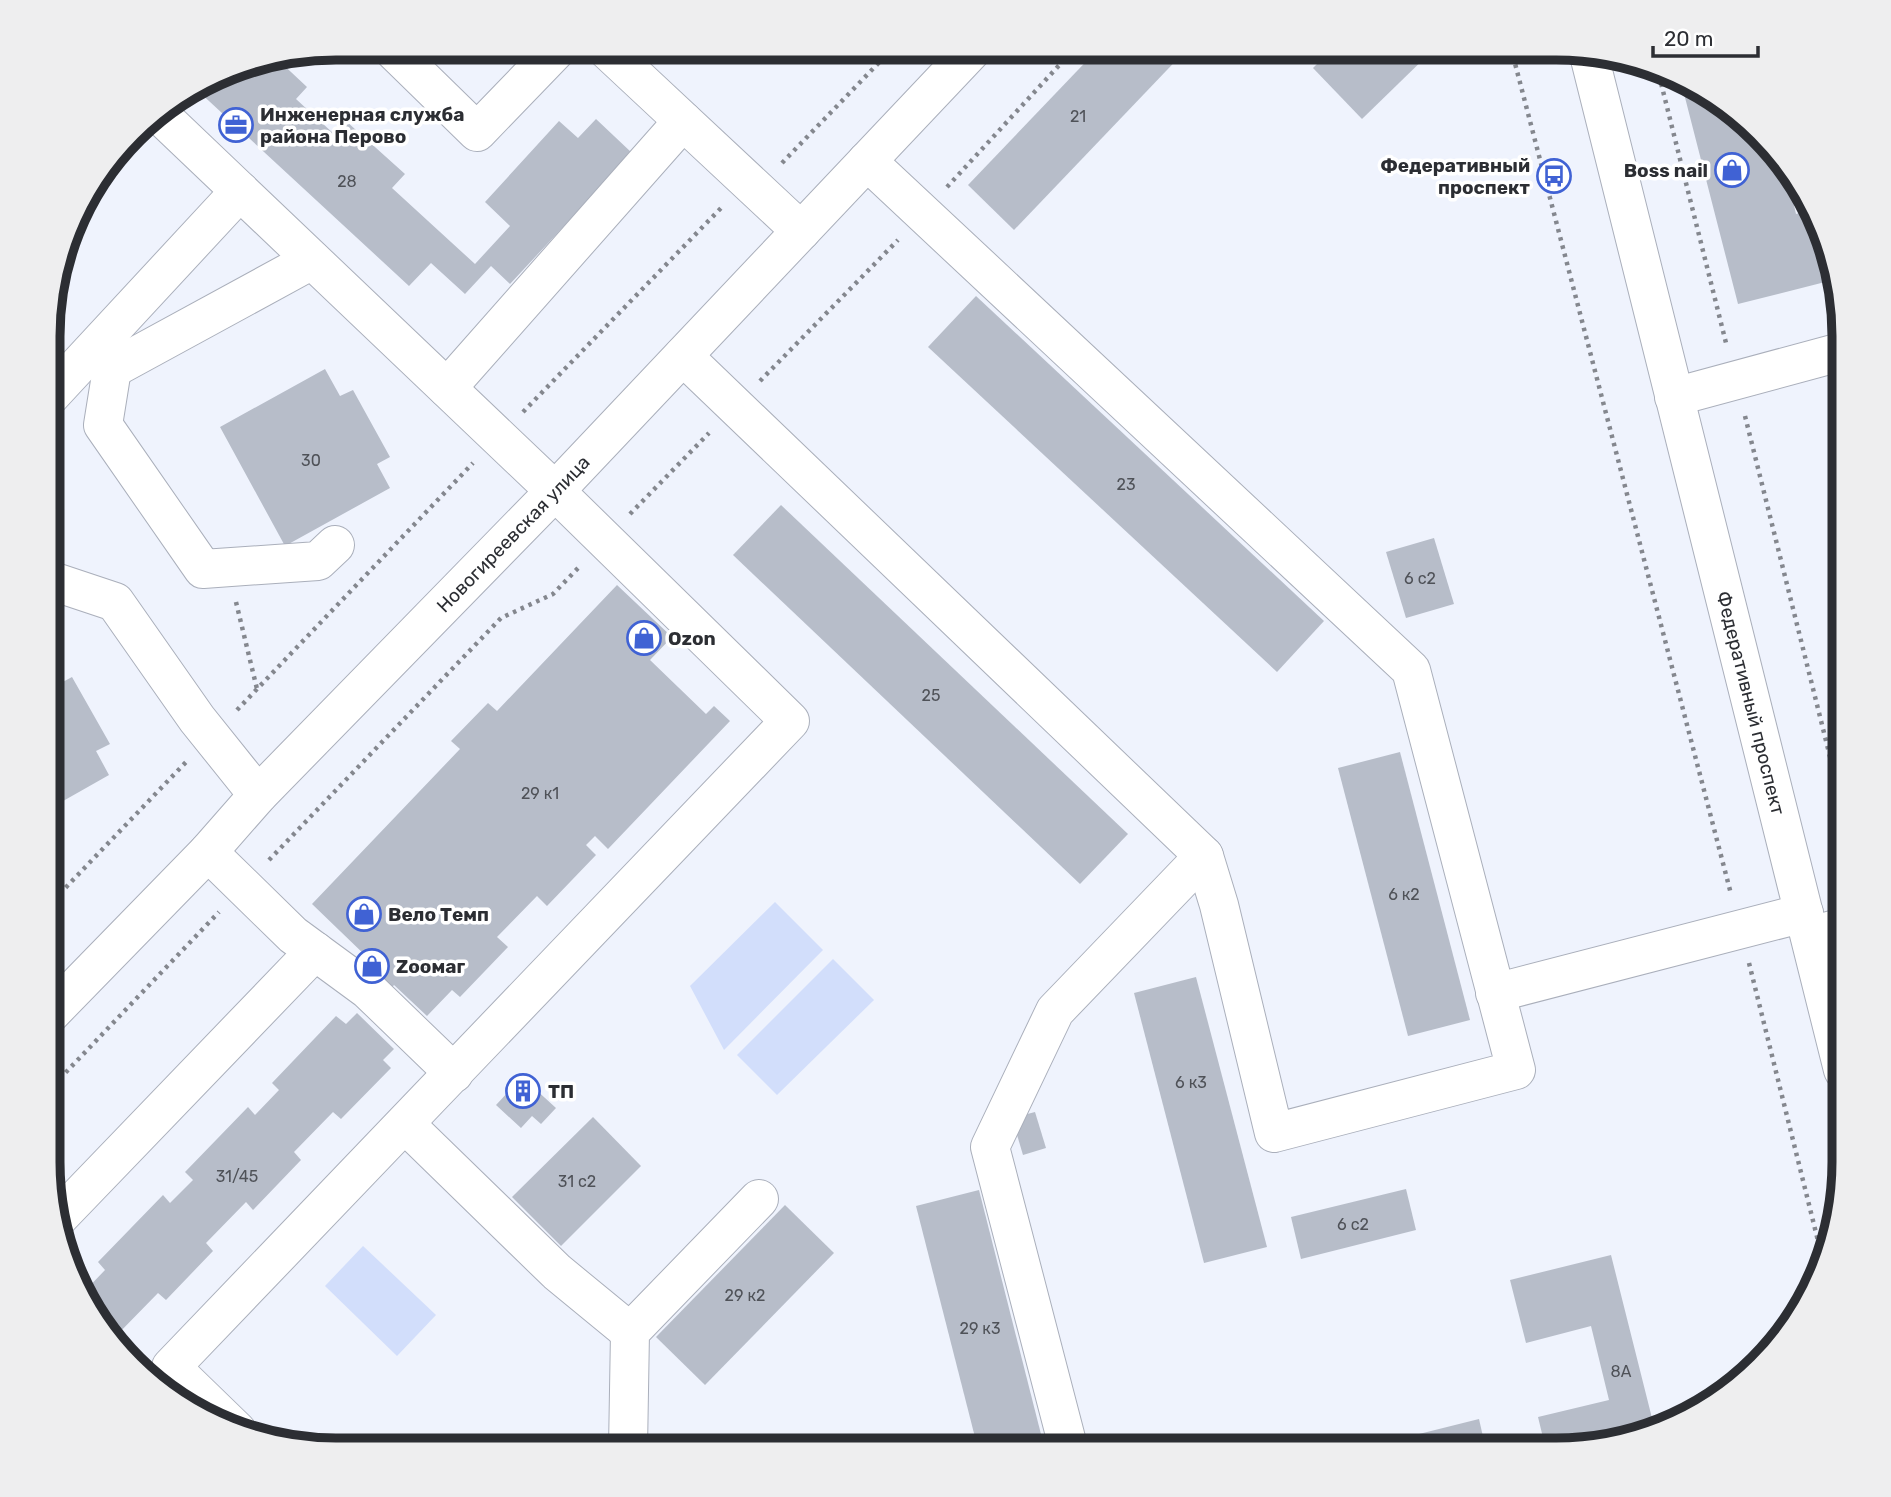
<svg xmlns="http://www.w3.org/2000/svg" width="1891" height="1497" font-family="Rubik,sans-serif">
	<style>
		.green { fill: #d2defb }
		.building { fill: #b7bdc9 }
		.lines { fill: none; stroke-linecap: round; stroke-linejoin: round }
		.minor-casing { stroke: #aaafbb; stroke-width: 40 }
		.major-casing { stroke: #aaafbb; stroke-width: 40 }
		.path { stroke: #84878e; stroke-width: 4.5; stroke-dasharray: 3.5 5; stroke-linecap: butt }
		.minor { stroke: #fff; stroke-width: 38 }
		.major { stroke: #fff; stroke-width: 38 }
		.labels { text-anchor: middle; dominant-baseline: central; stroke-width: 7; stroke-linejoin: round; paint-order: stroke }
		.number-label { font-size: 16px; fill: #4f5258 }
		.poi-label { font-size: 19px; font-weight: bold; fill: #2c2e33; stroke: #fff; text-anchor: start }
		.street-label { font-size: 19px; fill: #2c2e33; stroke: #fff }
		.rim { fill: none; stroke: #2c2e33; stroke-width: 9 }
	</style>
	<rect width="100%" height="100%" fill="#eff3fd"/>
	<!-- green -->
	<g class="green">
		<path d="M775,902L823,950L724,1050L690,986Z"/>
		<path d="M833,959L874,1000L777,1095L737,1055Z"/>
		<path d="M363,1246L436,1315L397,1356L325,1286Z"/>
	</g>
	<!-- building -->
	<g class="building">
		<path d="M1099,48H1188L1014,230L968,185Z"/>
		<path d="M1333,48H1435L1362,119L1313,68Z"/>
		<path d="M275,57L307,87L296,99L334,134L346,121L405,174L392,188L475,264L510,226L485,202L559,121L578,138L596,119L632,153L510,284L491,266L465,294L431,263L409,286L196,89L242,63Z"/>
		<path d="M1680,78L1746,119L1787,175L1796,214L1811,210L1822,225L1833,280L1738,304Z"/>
		<path d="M976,296L1324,621L1277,672L928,347Z"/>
		<path d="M325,369L340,396L353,390L390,457L377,464L390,488L285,546L220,427Z"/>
		<path d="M781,505L1128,834L1080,884L733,555Z"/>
		<path d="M1434,538L1454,604L1406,618L1386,552Z"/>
		<path d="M617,585L672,637L650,660L706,714L714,706L730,721L608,849L595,836L586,845L596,855L547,906L537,896L497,937L508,947L460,997L452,990L427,1016L394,985L387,993L359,967L368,958L312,904L460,749L451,741L488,703L497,711Z"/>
		<path d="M49,665L59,684L72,677L110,744L96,751L109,775L49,809Z"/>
		<path d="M1400,752L1470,1020L1408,1036L1338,768Z"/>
		<path d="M1196,977L1267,1247L1204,1263L1134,993Z"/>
		<path d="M357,1013L394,1049L383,1060L391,1068L341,1119L333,1112L294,1152L301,1160L253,1210L246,1202L206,1243L213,1251L166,1300L158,1293L114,1338L81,1295L105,1270L98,1262L163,1195L170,1203L193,1180L185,1172L248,1107L255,1115L279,1090L272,1083L336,1016L346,1024Z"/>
		<path d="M522,1077L556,1108L541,1124L532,1116L521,1128L496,1105Z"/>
		<path d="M1035,1112L1046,1148L1023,1155L1012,1118Z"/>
		<path d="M593,1117L641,1166L561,1246L512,1197Z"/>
		<path d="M1406,1189L1416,1230L1301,1259L1291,1217Z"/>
		<path d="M979,1190L1045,1450L978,1449L916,1206Z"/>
		<path d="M785,1205L834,1253L705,1385L656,1337Z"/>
		<path d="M1611,1255L1655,1430L1556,1450H1546L1538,1417L1609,1400L1591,1326L1526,1343L1510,1280Z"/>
		<path d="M1479,1419L1486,1450H1359V1449Z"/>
	</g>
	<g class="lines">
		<!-- minor casing -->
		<g class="minor-casing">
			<g id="minor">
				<path d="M390,47L477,132L559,47"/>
				<path d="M604,47L801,231"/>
				<path id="s1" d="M1588,51L1843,1070"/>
				<path d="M157,112L555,491L790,721L171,1367L237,1431"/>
				<path d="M94,351L112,369L312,260"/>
				<path d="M683,356L1204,856L1219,905L1274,1133L1516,1070L1411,670L867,161"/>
				<path d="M112,369L103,425L203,569L318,561L335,545"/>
				<path d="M447,388L683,121"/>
				<path d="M50,396L240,191"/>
				<path d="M1674,397L1844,351"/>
				<path d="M49,580L115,602L197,719L258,795"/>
				<path d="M208,852L293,935L368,990L454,1073"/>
				<path d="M1810,936L1843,927"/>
				<path d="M1495,993L1804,913"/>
				<path d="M405,1124L557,1272L630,1332"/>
				<path d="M58,1218L315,951"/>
				<path d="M628,1449L630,1332L759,1199"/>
				<path d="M1069,1450L990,1147L1055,1011L1204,856"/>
			</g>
		</g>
		<!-- major casing -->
		<g class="major-casing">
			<g id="major">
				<path id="s2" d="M48,1016L208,852L258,795L555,491L974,48"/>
			</g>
		</g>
		<!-- path -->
		<g class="path">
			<path d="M1511,48L1731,894"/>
			<path d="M1657,67L1727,347"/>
			<path d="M782,163L893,48"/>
			<path d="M947,187L1075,48"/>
			<path d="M760,381L898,240"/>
			<path d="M523,412L722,207"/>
			<path d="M1745,416L1843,809"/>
			<path d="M630,514L709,433"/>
			<path d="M236,602L257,689"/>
			<path d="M237,710L473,463"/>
			<path d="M269,860L501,618L553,594L580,566"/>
			<path d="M48,906L187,761"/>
			<path d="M1749,963L1824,1265"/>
			<path d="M48,1091L219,912"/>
		</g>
		<!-- minor -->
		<use href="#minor" class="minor"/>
		<!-- major -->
		<use href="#major" class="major"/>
	</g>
	<!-- icons -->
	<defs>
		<g id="office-ring" transform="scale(1.75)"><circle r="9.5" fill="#fff" stroke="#4062d4" stroke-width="1.5"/><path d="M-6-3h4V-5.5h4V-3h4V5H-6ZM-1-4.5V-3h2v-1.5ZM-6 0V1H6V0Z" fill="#4062d4"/></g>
		<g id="shop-ring" transform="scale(1.75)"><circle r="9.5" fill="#fff" stroke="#4062d4" stroke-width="1.5"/><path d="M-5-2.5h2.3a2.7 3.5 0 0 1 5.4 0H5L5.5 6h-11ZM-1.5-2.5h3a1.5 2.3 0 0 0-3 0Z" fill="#4062d4"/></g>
		<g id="bus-ring" transform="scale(1.75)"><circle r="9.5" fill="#fff" stroke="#4062d4" stroke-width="1.5"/><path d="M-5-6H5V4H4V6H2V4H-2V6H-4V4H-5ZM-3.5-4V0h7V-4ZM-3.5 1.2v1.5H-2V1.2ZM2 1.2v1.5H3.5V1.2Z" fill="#4062d4"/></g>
		<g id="building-ring" transform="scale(1.75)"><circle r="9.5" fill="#fff" stroke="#4062d4" stroke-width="1.5"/><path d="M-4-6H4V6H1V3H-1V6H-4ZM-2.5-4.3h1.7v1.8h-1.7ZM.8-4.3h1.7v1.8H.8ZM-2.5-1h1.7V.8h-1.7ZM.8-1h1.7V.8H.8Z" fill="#4062d4"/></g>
	</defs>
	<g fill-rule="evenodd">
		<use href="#office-ring" x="236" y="125"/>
		<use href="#shop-ring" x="1732" y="170"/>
		<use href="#bus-ring" x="1554" y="176"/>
		<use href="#shop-ring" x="644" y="638"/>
		<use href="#shop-ring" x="364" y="914"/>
		<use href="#shop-ring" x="372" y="966"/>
		<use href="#building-ring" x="523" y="1091"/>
	</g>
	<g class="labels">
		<!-- number labels -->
		<g class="number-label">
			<text x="1078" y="116">21</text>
			<text x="347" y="181">28</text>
			<text x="311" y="460">30</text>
			<text x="1126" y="484">23</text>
			<text x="1420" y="578">6 с2</text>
			<text x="931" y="695">25</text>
			<text x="540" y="793">29 к1</text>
			<text x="1404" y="894">6 к2</text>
			<text x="1191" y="1082">6 к3</text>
			<text x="237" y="1176">31/45</text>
			<text x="577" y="1181">31 с2</text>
			<text x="1353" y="1224">6 с2</text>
			<text x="745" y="1295">29 к2</text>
			<text x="980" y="1328">29 к3</text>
			<text x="1621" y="1371">8А</text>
		</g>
		<!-- poi labels -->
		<g class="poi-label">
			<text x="260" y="114">Инженерная служба<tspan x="260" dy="22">района Перово</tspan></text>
			<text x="1530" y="165" text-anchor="end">Федеративный<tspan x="1530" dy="22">проспект</tspan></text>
			<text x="1708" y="170" text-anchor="end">Boss nail</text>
			<text x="668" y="638">Ozon</text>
			<text x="388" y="914">Вело Темп</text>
			<text x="396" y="966">Zooмаг</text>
			<text x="548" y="1091">ТП</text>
		</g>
		<!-- street labels -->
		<g class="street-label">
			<text stroke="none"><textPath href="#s2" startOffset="670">Новогиреевская улица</textPath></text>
			<text stroke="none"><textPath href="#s1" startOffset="672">Федеративный проспект</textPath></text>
		</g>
	</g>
	<!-- crop -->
	<path d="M0 0H1891V1497H0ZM336 60H1556A276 276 0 0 1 1832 336V1162A276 276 0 0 1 1556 1438H336A276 276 0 0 1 60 1162V336A276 276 0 0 1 336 60Z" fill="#eeeeef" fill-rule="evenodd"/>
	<path class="rim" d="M336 60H1556A276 276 0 0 1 1832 336V1162A276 276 0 0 1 1556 1438H336A276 276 0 0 1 60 1162V336A276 276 0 0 1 336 60Z"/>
	<!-- scale -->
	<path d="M1653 46v10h105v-10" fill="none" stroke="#2c2e33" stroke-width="3.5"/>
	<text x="1664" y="46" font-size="21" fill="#2c2e33" stroke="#ffffff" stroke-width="5" paint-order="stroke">20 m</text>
</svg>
